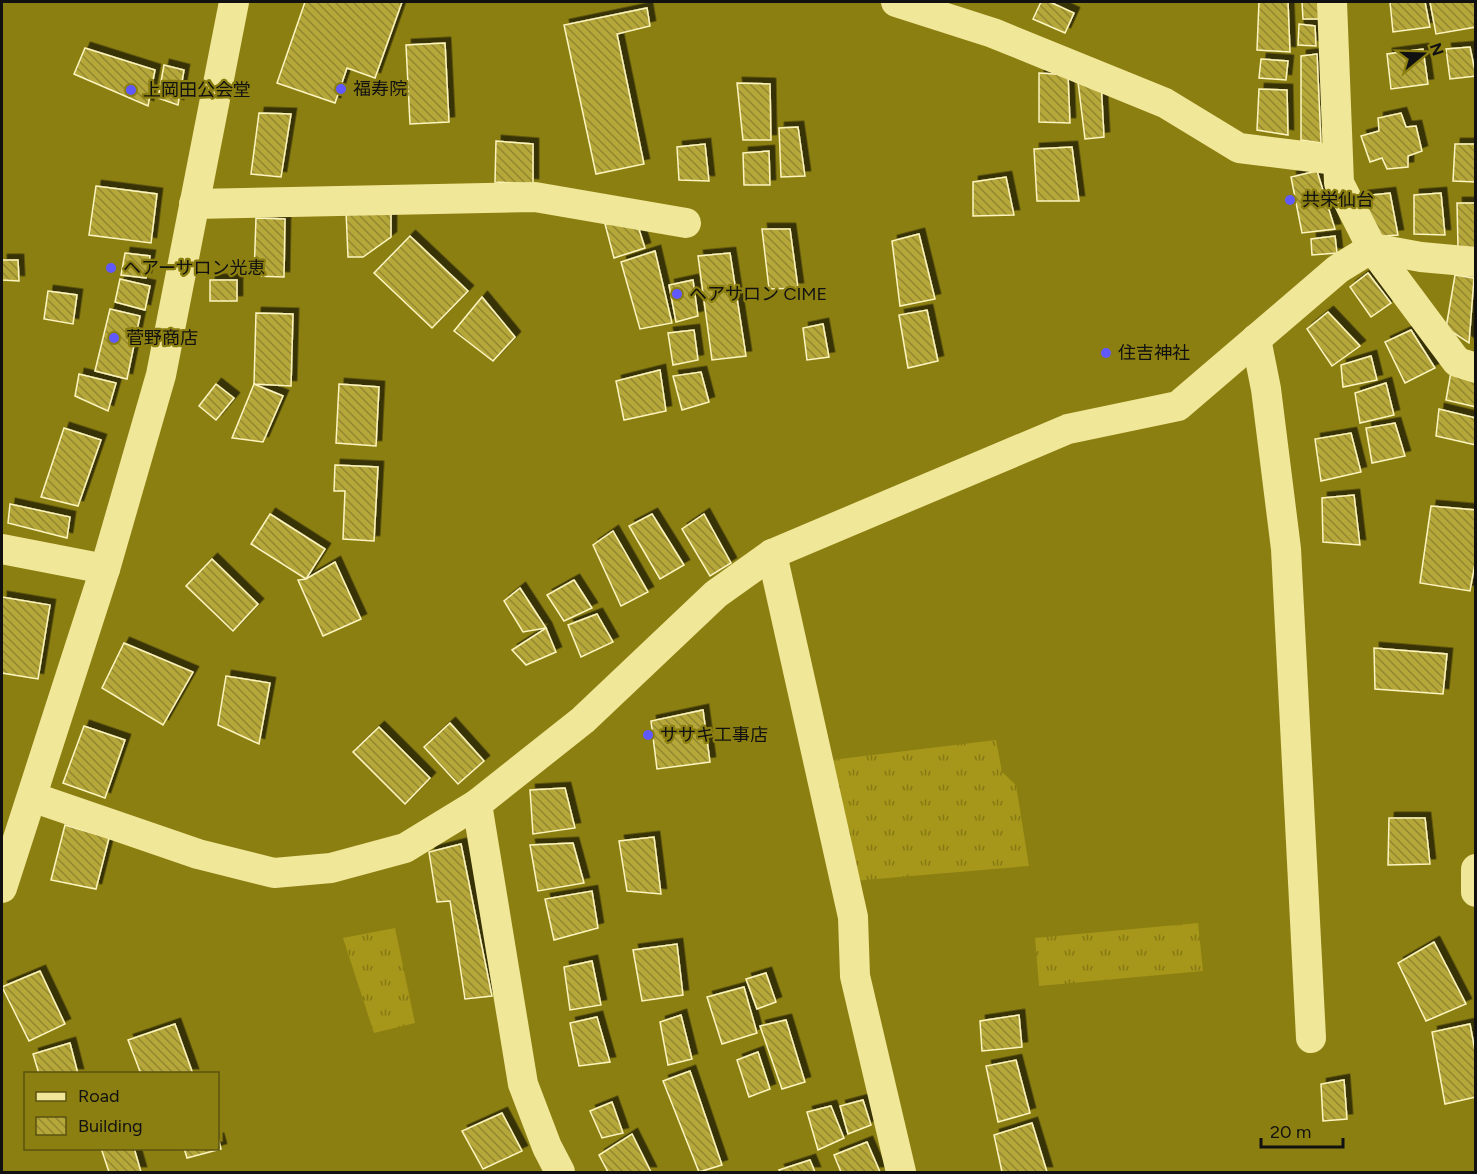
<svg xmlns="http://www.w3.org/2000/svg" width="1477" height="1174" font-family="Figtree,'Noto Sans JP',sans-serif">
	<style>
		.grass { fill: url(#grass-tufts) }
		.building { fill: url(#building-back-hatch); stroke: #fdf5c0; stroke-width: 1.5; filter: url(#shadow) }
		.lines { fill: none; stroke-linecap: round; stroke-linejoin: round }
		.minor { stroke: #f1e799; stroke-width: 30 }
		.poi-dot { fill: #6059ff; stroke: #8c7f11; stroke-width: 2 }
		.labels { text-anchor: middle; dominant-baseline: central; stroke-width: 4.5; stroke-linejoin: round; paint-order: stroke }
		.poi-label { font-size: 18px; fill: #111; stroke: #8c7f11; text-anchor: start }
	</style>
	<defs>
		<pattern id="grass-tufts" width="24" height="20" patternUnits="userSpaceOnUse" patternTransform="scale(1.5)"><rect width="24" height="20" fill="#a69619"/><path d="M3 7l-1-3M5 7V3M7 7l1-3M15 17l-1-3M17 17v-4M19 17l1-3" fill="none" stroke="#867915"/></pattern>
		<pattern id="building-back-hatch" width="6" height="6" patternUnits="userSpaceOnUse" patternTransform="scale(1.5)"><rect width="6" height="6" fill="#b6a73a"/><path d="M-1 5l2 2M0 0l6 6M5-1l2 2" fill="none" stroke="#93872f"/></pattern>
		<filter id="shadow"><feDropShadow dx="5.5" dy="-5.5" stdDeviation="0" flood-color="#0009"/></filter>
	</defs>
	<rect width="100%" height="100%" fill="#8c7f11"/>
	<!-- grass -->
	<g class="grass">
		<path d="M996,740L1002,772L1016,785L1029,866L852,881L823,761Z"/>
		<path d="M1198,923L1203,971L1039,986L1035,938Z"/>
		<path d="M395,928L415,1023L374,1033L343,938Z"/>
	</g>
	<!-- building -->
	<g class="building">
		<path d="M305,2H402L375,78L347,68L335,103L277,83Z"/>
		<path d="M1041,2H1050L1074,13L1065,33L1033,19Z"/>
		<path d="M1259,2H1288L1290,52L1257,50Z"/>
		<path d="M1302,2H1319L1321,19H1303Z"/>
		<path d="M1390,2H1425L1430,27L1393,32Z"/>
		<path d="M1430,2H1476V27L1436,34Z"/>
		<path d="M647,8L650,26L617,34L644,164L596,174L564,25Z"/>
		<path d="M1299,24L1315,26L1316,46L1298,45Z"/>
		<path d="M445,43L449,122L410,124L406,45Z"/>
		<path d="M1470,47L1476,76L1450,79L1446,49Z"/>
		<path d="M85,48L155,70L148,106L74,74Z"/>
		<path d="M1423,49L1428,84L1391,89L1387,54Z"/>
		<path d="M1317,54L1321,143L1301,140V56Z"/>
		<path d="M1261,59L1288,61L1286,80L1259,78Z"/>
		<path d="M164,65L184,70L178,105L158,98Z"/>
		<path d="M1039,73L1068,75L1070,123L1039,122Z"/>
		<path d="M1101,81L1104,137L1085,139L1078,82Z"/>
		<path d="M737,83L770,84L771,140H743Z"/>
		<path d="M1259,89L1287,90L1288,135L1257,130Z"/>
		<path d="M259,113L291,114L281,177L251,174Z"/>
		<path d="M1401,113L1406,127L1416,126L1422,151L1408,156V167L1387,169L1382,158L1370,162L1361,136L1379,131L1378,118Z"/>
		<path d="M798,127L805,176L781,177L779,128Z"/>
		<path d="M496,141L533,144V184L495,182Z"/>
		<path d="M705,144L709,181L679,180L677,147Z"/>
		<path d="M1455,144H1476V182L1453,181Z"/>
		<path d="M1072,147L1079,201H1037L1034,149Z"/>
		<path d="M769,151L770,185H744L743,153Z"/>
		<path d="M1317,171L1335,229L1302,233L1291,177Z"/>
		<path d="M1006,177L1014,215L973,216V182Z"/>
		<path d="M96,186L157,194L151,243L89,235Z"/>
		<path d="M1390,193L1398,235L1374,237L1363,196Z"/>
		<path d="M1441,193L1445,235L1414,234V195Z"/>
		<path d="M1457,203H1476V248H1458Z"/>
		<path d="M391,209V237L363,257H348L346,211Z"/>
		<path d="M256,218L285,219L284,277L254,276Z"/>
		<path d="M637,223L645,248L614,258L605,224Z"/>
		<path d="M762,229H790L798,288L769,289Z"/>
		<path d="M919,234L935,299L900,306L892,241Z"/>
		<path d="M410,236L468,291L432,328L374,273Z"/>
		<path d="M1335,236L1337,253L1312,255L1311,239Z"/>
		<path d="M655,251L672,323L640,329L621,262Z"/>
		<path d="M125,253L150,256L146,278L121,275Z"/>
		<path d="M730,253L746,356L712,360L698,256Z"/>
		<path d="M2,260H18L19,281L2,280Z"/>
		<path d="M1368,273L1391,303L1371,317L1350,287Z"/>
		<path d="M1455,275L1474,278L1469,343L1446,328Z"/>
		<path d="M120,279L150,286L145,310L115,302Z"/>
		<rect x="210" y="280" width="27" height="21"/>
		<path d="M693,280L698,316L676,322L669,285Z"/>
		<path d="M48,291L77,295L73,324L44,319Z"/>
		<path d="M482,297L515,337L493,361L454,331Z"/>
		<path d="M110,309L140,316L127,379L95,371Z"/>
		<path d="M927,310L938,361L908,368L899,315Z"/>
		<path d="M1328,312L1360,346L1332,366L1307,329Z"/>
		<path d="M256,313L293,314L291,386L254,384Z"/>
		<path d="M823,324L829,357L807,360L803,328Z"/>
		<path d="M694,330L698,360L673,365L668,333Z"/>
		<path d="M1411,330L1435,368L1405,383L1385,342Z"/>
		<path d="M1371,356L1377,380L1343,387L1341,365Z"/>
		<path d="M660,370L666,411L624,420L616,381Z"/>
		<path d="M701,372L709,402L682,410L673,376Z"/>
		<path d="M1451,372L1476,379V407L1446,400Z"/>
		<path d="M79,374L116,383L108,411L75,396Z"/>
		<path d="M1386,383L1394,415L1360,423L1355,393Z"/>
		<path d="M216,384L234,398L216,420L199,406Z"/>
		<path d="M254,384L283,396L263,442L232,438Z"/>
		<path d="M339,384L379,387L376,446L336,443Z"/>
		<path d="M1439,409L1476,418V445L1436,436Z"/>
		<path d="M1395,423L1405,456L1372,463L1366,428Z"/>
		<path d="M64,428L101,440L78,506L41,497Z"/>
		<path d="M1351,433L1361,472L1321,481L1315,439Z"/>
		<path d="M335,465L378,467L374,541L343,539L345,491H334Z"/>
		<path d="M1354,495L1360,545L1323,542L1322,498Z"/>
		<path d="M10,504L70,517L67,538L8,523Z"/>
		<path d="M1431,506L1476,510V558L1470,591L1420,583Z"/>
		<path d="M270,514L325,549L306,579L251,544Z"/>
		<path d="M652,514L684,565L660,579L629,526Z"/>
		<path d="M704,514L731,563L710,576L682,529Z"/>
		<path d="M613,531L648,592L621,606L593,545Z"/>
		<path d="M212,559L258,604L233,631L186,586Z"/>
		<path d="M335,562L361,619L323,636L298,580L306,579Z"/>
		<path d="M574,580L592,608L564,621L547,595Z"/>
		<path d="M520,588L546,628L523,632L504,601Z"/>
		<path d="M2,597L50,605L38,679L2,673Z"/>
		<path d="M597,614L613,642L581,657L568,625Z"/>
		<path d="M546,628L556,652L526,665L512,650Z"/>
		<path d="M124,643L193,672L163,725L102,688Z"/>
		<path d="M1374,648L1447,654L1443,694L1375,689Z"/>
		<path d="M226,676L270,683L259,744L218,725Z"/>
		<path d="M703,710L710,762L657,769L651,721Z"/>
		<path d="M450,723L484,761L458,784L424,747Z"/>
		<path d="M84,726L125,740L105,798L63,783Z"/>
		<path d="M379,727L430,778L405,804L353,752Z"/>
		<path d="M565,788L575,828L533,834L530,790Z"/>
		<path d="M1389,818H1425L1430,864L1388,865Z"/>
		<path d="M65,825L109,838L96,889L51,880Z"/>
		<path d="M654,837L661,894L627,891L619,841Z"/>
		<path d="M573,843L584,883L538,891L530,845Z"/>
		<path d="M461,844L492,996L465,999L450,901L437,902L429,852Z"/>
		<path d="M592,891L598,928L554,940L545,899Z"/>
		<path d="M1434,942L1466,1004L1426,1021L1398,963Z"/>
		<path d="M677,944L683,995L642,1001L633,950Z"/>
		<path d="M592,961L601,1005L570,1010L564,967Z"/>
		<path d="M40,971L65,1024L29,1041L2,987Z"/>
		<path d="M766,973L776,1002L757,1009L746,979Z"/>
		<path d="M744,987L757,1033L722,1044L707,997Z"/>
		<path d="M681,1015L692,1059L668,1065L660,1022Z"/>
		<path d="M1019,1015L1022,1047L982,1051L980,1021Z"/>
		<path d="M597,1017L610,1062L579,1066L570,1023Z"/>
		<path d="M786,1020L805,1082L782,1089L760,1026Z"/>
		<path d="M175,1024L193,1074H141L128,1040Z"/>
		<path d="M1470,1024L1476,1056V1097L1445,1104L1432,1032Z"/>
		<path d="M70,1043L78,1074H39L33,1054Z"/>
		<path d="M758,1052L770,1089L749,1097L737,1060Z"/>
		<path d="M1016,1060L1030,1113L998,1122L986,1066Z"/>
		<path d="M690,1071L722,1165L699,1172L663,1081Z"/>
		<path d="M1344,1080L1347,1119L1323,1121L1321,1084Z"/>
		<path d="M863,1100L871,1125L848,1134L840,1106Z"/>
		<path d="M612,1102L623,1133L602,1138L590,1111Z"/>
		<path d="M831,1106L844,1138L818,1150L807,1112Z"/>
		<path d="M502,1113L522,1151L483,1169L462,1131Z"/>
		<path d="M1032,1123L1047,1172H1002L994,1135Z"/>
		<path d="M632,1134L651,1172H608L599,1155Z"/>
		<path d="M218,1138L221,1149L187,1158L184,1148H218Z"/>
		<path d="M867,1142L880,1172H841L834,1155Z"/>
		<path d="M101,1148H134L141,1172H109Z"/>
		<path d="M810,1160L815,1172H780L779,1170Z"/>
	</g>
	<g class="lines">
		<!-- minor -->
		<g class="minor">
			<path d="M896,2L993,33L1165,103L1239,148L1336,160"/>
			<path d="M1332,2L1339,183L1372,248L1457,362L1476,368"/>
			<path d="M194,204L535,197L686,223"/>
			<path d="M1256,339L1266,389L1286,549L1311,1038"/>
			<path d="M2,549L105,569"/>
			<path d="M772,554L853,917L855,976L901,1172"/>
			<path d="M32,797L198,854L274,873L331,868L405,848L477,804L583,720L716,594L772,554L1068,429L1178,406L1338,269L1372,248L1421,257L1476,262"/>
			<path d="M477,804L523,1084L547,1147L560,1172"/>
			<path d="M1476,869V892"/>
			<path d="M2,888L105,569L161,375L234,2"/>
		</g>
	</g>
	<!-- markers -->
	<g class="poi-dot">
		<circle cx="341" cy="89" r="6"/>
		<circle cx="131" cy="90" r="6"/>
		<circle cx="1290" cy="200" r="6"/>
		<circle cx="111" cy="268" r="6"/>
		<circle cx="677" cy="294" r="6"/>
		<circle cx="114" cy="338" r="6"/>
		<circle cx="1106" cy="353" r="6"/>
		<circle cx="648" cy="735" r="6"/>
	</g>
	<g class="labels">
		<!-- poi labels -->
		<g class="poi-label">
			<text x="353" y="89">福寿院</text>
			<text x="143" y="90">上岡田公会堂</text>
			<text x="1302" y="200">共栄仙台</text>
			<text x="123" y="268">ヘアーサロン光恵</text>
			<text x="689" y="294">ヘアサロン CIME</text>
			<text x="126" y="338">菅野商店</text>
			<text x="1118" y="353">住吉神社</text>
			<text x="660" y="735">ササキ工事店</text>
		</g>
	</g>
	<!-- border -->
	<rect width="1477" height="1174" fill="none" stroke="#111111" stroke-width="6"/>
	<!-- legend -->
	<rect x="24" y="1072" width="195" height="78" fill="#8c7f11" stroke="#5b5311" stroke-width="1.5"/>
	<rect x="36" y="1092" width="30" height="9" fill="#f1e799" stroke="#5b5311" stroke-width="1.5"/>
	<text x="78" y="1102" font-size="18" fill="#111111">Road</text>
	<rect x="36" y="1117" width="30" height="18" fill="url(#building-back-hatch)" stroke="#5b5311" stroke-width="1.5"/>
	<text x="78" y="1132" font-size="18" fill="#111111">Building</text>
	<!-- north arrow -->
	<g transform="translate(1423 54) rotate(71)" stroke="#8c7f11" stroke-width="4.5" paint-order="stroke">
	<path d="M0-4.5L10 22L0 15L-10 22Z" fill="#111111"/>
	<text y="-9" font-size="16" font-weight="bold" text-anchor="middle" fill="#111111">N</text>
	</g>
	<!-- scale -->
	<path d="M1261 1138v9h82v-9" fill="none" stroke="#111111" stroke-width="3"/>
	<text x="1270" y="1138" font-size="18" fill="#111111" stroke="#8c7f11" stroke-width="4.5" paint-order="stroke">20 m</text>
</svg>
